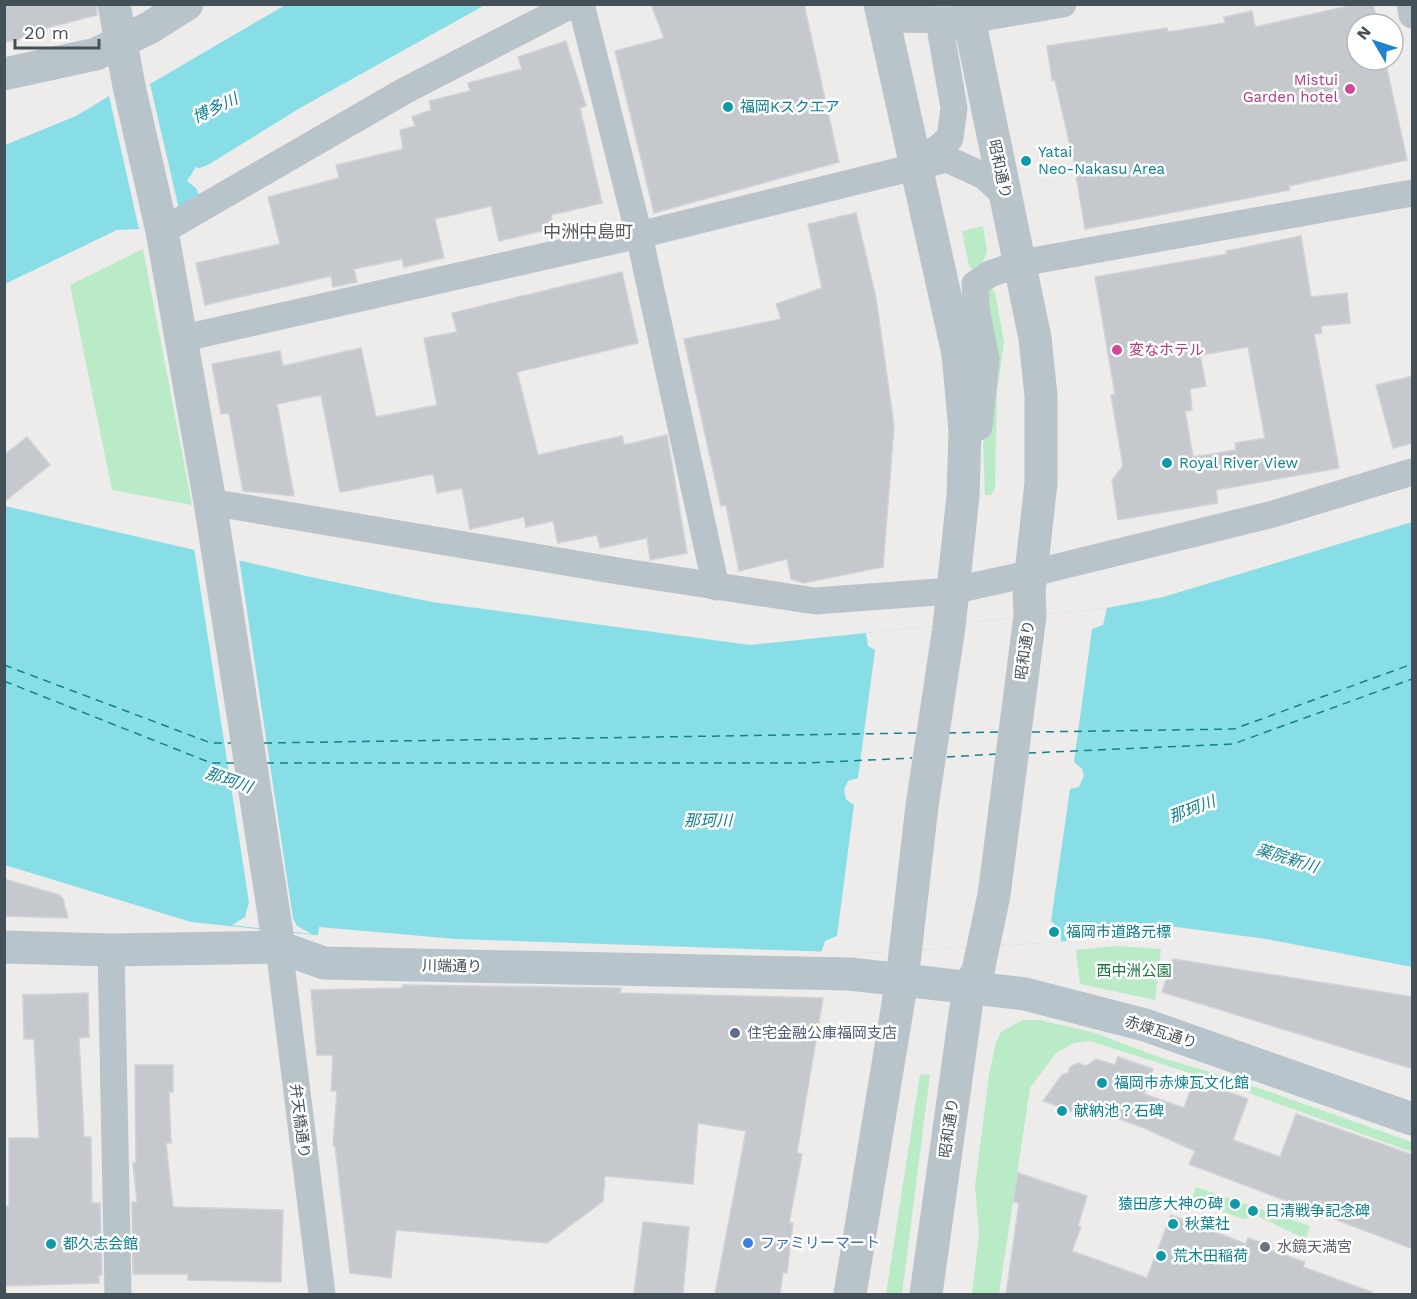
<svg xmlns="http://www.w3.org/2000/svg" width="1417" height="1299" font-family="'Work Sans','Noto Sans JP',sans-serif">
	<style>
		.green { fill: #b9ebc7 }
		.water { fill: #88dee7 }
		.pier { fill: #eeebeb }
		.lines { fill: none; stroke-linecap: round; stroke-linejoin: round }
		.ferry { stroke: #11828f; stroke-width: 1.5; stroke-dasharray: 8 6; stroke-linecap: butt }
		.building { fill: #c5c9ce; stroke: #cfd2d7; stroke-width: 1.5; fill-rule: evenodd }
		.minor { stroke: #b9c4ca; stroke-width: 27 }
		.tertiary { stroke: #b9c4ca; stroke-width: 33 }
		.secondary { stroke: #b7c4cc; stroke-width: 33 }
		.hotel-dot { fill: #d1479c; stroke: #fff; stroke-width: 2 }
		.culture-dot { fill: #0f9aa8; stroke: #fff; stroke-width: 2 }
		.service-dot { fill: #5c6f8a; stroke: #fff; stroke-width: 2 }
		.shop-dot { fill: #3f7fe0; stroke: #fff; stroke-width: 2 }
		.worship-dot { fill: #6b7280; stroke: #fff; stroke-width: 2 }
		.labels { text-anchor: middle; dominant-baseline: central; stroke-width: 5; stroke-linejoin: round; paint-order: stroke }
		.hotel-label { font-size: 15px; fill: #b23c85; stroke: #fff; text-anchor: end }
		.culture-label { font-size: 15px; fill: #0d838f; stroke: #fff; text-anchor: start }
		.street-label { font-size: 15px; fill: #445057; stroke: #fff }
		.park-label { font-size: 15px; fill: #1a743d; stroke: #fff }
		.service-label { font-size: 15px; fill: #4e5e75; stroke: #fff; text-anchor: start }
		.shop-label { font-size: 15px; fill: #366cbe; stroke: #fff; text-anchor: start }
		.worship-label { font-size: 15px; fill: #5b616d; stroke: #fff; text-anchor: start }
		.water-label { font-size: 16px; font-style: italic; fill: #11828f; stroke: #fff }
		.quarter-label { font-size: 18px; fill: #585c60; stroke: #fff }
	</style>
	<rect width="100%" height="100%" fill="#eeebeb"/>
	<!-- green -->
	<g class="green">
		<path d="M983,226L987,251L980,270H973L969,265L962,231Z"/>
		<path d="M143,249L192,505L112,490L70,285Z"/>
		<path d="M991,289L995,292L1004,342L997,393L995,488L991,495H985L983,445L992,397L987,290Z"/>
		<path d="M1117,946L1161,949L1155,1000L1080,984L1076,950Z"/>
		<path d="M1023,1020H1039L1092,1032L1159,1057L1227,1077L1412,1142V1152L1224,1084L1090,1041L1074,1043L1056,1053L1030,1088L999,1294H972L979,1234L975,1186L989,1075L996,1042L1001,1032Z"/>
		<path d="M920,1074L930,1075L902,1294H886Z"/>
		<path d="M1196,1187L1310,1226L1306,1239L1257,1216L1243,1219L1191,1200Z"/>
	</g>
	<!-- water -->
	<g class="water">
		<path d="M285,5H485L300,108L208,165L199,168L196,167L187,181L196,188L199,195L179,209L139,229L117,230L5,284V145L76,116L109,96L150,84Z"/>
		<path d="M5,506L315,578L432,602L750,645L1107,608L1163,597L1412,522V967L1266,939L1169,926L1122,929L1061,942L866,953L456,939L319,927L318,935H314L191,922L5,865Z"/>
	</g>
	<!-- pier -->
	<g class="pier">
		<path d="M150,84L179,209L139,229L109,96Z"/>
		<path d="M194,548L239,558L293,918L297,926L312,934L232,925L245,917L249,902Z"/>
		<path d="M1107,608L1103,625L1092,629L1074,762L1082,769L1084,776L1079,787L1070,789L1051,921L1061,930V942L866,953H821L825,941L837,936L854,805L846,799L844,790L848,781L858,778L875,650L868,646L866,633Z"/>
	</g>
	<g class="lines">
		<!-- ferry -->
		<g class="ferry">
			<path d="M4,665L211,743H232"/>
			<path d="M4,681L211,763H234"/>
			<path d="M1032,732L1234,729L1412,664"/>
			<path d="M948,733L1000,732"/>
			<path d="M264,743L916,733"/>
			<path d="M1028,753L1233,744L1412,679"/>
			<path d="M947,757L996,754"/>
			<path d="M266,763H806L912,758"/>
		</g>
	</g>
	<!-- building -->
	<g class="building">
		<path d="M4,4H96L97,15L39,30L40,35L4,42Z"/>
		<path d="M651,4H804L839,162L654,213L615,51L664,38Z"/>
		<path d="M1357,4H1373L1378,24H1357V60H1385L1407,160L1289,186L1290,190L1085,229L1074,163L1055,80H1052L1047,46L1167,28L1168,32L1225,23L1224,17L1252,11L1255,27Z"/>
		<path d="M566,41L586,106L580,108L602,203L551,215L554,228L499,241L491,206L435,219L444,258L404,267L402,259L354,269L357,282L333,287L331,276L205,305L196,263L280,244L268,197L339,178L336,165L403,149L400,130L415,126L412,117L431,110L429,101L470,91L468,83L522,69L518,57Z"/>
		<path d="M856,213L876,298L894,426L883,567L803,583L791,579L787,559L739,571L726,505L721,506L684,339L781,319L776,304L822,288L808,224Z"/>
		<path d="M1301,236L1311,297L1347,293L1350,323L1321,326L1322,333L1314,334L1339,468L1216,490L1218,503L1118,520L1112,480L1123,466L1111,395L1115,394L1095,277L1227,254L1226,251ZM1248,347L1265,438L1235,443L1236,450L1193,457L1185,411L1192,410L1190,389L1206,386L1200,355Z"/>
		<path d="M622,272L638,343L517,372L538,455L622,436L624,445L667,435L687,553L650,560L647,538L600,548L597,535L558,543L553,521L526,527L524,517L470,529L462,488L437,493L433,474L340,492L321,395L277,404L294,496L243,491L229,413L221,414L212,364L280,351L283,366L361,348L376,417L437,405L424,338L457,332L452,313Z"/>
		<path d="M1413,376V443L1393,448L1376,385Z"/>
		<path d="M27,437L50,465L4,502V455Z"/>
		<path d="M4,879L59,895L63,899L68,918L4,916Z"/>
		<path d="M1173,959L1413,997V1069L1162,992Z"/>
		<path d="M403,985L621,988L620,993L823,998L797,1153L802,1154L789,1223H793L787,1273L783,1272L780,1294H715L746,1131L698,1123L693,1184L605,1176L603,1201L547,1243L396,1230L391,1278L350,1273L335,1146H333L337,1091H331L333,1055H317L311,990L402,988Z"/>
		<path d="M88,993L89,1037L79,1038L84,1137H91L92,1203H100L102,1275H99V1283L4,1286V1206H9V1138H39L34,1039H24L23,995Z"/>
		<path d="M1118,1057L1153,1069L1144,1094L1184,1108L1194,1080L1248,1099L1233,1140L1280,1157L1296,1114L1413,1155V1249L1189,1164L1195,1151L1144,1128L1079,1104L1076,1113L1043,1101L1062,1075L1068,1073L1070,1067L1078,1063L1086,1066L1096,1059L1115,1065Z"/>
		<path d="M135,1065H173V1092H169L171,1143H166L173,1207L283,1210L281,1282L188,1280V1274H133L132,1202H137L133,1163H136Z"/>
		<path d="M1018,1173L1087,1196L1078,1226L1081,1227L1072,1251L1147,1278L1171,1215L1246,1244L1248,1238L1272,1246L1270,1250L1305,1262L1303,1267L1372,1292V1294H1006L1019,1203L1013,1202Z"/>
		<path d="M643,1222L689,1227L683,1294L634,1293Z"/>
	</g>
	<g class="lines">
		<!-- minor -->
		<g class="minor">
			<path d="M581,4L639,235L716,587"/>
			<path d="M1410,4L1412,15"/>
			<path d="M883,19L969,20L1063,4"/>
			<path d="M921,162L950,138L954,108L941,33L969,20"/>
			<path d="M162,231L406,90L573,4"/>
			<path d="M180,339L639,235L947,159L984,176L1006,196"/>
			<path d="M965,430L979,427L986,359L976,308L975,284L990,274L1021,263L1412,193"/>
			<path d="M210,502L618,571L815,601L951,591L1033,573L1273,514L1412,472"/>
			<path d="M279,947L322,1294"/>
			<path d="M111,950L118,1294"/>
		</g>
		<!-- tertiary -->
		<g class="tertiary">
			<path d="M114,4L129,86L162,231L210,502L279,947"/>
			<path d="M4,74L96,54L149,28L187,4"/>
			<path d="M850,1294L902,980L922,806L949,627L963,496L965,430L958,354L880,4"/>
			<path d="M926,1294L969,986L978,971L994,895L1030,616L1029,591L1041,483V396L1035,338L966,4"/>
		</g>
		<!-- secondary -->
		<path class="secondary" d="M4,947L111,950L279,947L324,963L850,974L1025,994L1145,1025L1412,1119"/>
	</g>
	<!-- markers -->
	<g class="hotel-dot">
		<circle cx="1350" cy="89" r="6"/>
		<circle cx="1117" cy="350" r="6"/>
	</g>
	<g class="culture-dot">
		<circle cx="728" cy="107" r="6"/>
		<circle cx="1026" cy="161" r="6"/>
		<circle cx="1167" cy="463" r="6"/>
		<circle cx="1054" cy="932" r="6"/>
		<circle cx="1102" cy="1083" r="6"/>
		<circle cx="1062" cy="1111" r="6"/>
		<circle cx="1235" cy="1204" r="6"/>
		<circle cx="1253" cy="1211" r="6"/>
		<circle cx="1173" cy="1224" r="6"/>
		<circle cx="51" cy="1244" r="6"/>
		<circle cx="1161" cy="1256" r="6"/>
	</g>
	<circle class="service-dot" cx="735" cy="1033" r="6"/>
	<circle class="shop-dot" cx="748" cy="1243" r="6"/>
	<circle class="worship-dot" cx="1265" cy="1247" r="6"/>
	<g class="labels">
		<!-- hotel labels -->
		<g class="hotel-label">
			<text x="1338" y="80">Mistui<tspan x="1338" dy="17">Garden hotel</tspan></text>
			<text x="1129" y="350" text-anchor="start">変なホテル</text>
		</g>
		<!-- culture labels -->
		<g class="culture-label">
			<text x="740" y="107">福岡Kスクエア</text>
			<text x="1038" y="152">Yatai<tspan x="1038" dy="17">Neo-Nakasu Area</tspan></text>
			<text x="1179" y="463">Royal River View</text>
			<text x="1066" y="932">福岡市道路元標</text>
			<text x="1114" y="1083">福岡市赤煉瓦文化館</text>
			<text x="1074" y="1111">献納池？石碑</text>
			<text x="1223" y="1204" text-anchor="end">猿田彦大神の碑</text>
			<text x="1265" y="1211">日清戦争記念碑</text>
			<text x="1185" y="1224">秋葉社</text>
			<text x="63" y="1244">都久志会館</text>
			<text x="1173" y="1256">荒木田稲荷</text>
		</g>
		<!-- street labels -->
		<g class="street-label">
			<text transform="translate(1000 169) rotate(78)">昭和通り</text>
			<text transform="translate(1025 650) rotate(-82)">昭和通り</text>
			<text transform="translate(452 966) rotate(1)">川端通り</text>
			<text transform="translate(1161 1032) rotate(18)">赤煉瓦通り</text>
			<text transform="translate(300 1121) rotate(83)">弁天橋通り</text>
			<text transform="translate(949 1128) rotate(-82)">昭和通り</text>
		</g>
		<!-- park labels -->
		<g class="park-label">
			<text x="1134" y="971">西中洲公園</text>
		</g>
		<!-- service labels -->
		<g class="service-label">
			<text x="747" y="1033">住宅金融公庫福岡支店</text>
		</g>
		<!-- shop labels -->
		<g class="shop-label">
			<text x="760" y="1243">ファミリーマート</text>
		</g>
		<!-- worship labels -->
		<g class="worship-label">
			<text x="1277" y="1247">水鏡天満宮</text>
		</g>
		<!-- water labels -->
		<g class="water-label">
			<text transform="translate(215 108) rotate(-25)">博多川</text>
			<text transform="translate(229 780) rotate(19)">那珂川</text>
			<text transform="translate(1192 809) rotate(-21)">那珂川</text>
			<text x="708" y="820">那珂川</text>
			<text transform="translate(1287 858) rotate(17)">薬院新川</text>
		</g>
		<!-- quarter labels -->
		<g class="quarter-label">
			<text x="588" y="231">中洲中島町</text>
		</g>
	</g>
	<!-- border -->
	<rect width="1417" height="1299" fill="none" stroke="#445057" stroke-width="12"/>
	<!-- north arrow -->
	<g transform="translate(1375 42) rotate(309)"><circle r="28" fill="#ffffff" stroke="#b4b9bc" stroke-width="1.5"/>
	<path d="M0-4.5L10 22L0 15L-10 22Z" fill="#2082d3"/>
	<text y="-9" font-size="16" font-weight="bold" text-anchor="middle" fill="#445057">N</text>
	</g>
	<!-- scale -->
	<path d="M15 39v9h84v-9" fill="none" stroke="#445057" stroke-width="3"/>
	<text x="24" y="39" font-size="18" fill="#445057" stroke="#ffffff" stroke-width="4.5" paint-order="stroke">20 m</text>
</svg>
